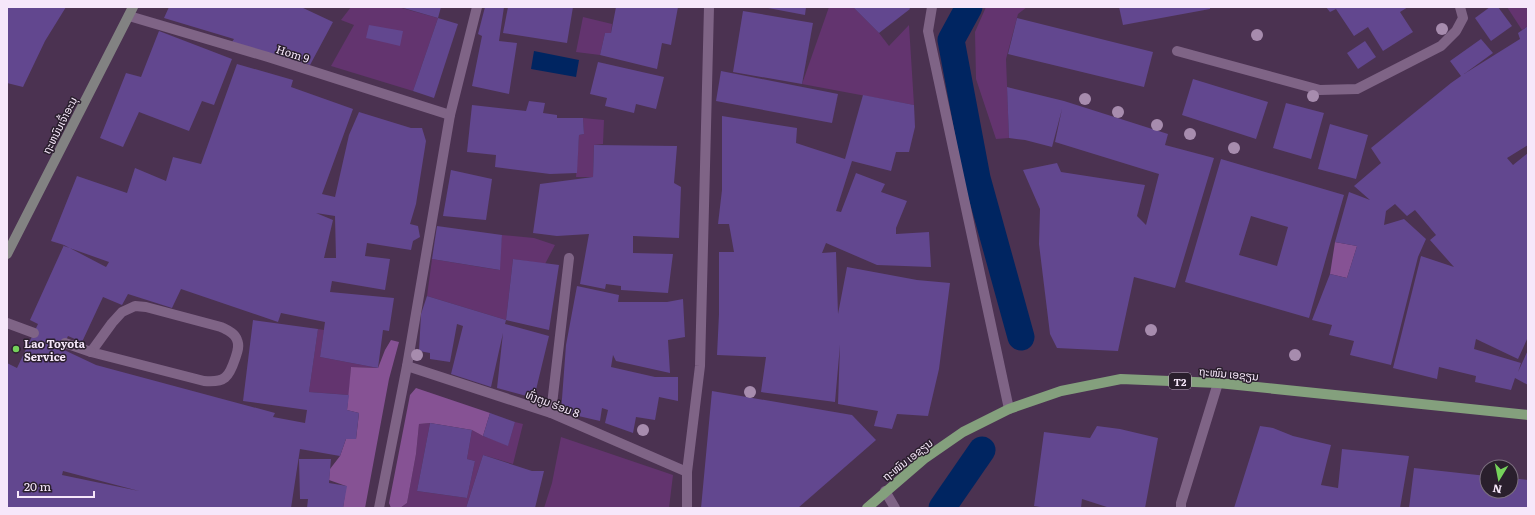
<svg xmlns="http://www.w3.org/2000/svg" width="1535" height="515" font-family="Literata,'Noto Sans Lao',serif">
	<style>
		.green { fill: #63346f }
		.forest { fill: #865294 }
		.water { fill: #002561 }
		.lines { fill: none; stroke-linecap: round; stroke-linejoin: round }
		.canal { stroke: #002561; stroke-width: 27 }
		.building { fill: #62478f; fill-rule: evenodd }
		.lane { stroke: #7f6486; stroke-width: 10 }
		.street { stroke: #7f6486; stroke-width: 10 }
		.secondary { stroke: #828282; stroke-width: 10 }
		.primary { stroke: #84a07d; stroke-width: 10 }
		.tree { fill: #a78cae }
		.poi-dot { fill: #75d25b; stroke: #2a1f2d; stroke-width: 1.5 }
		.labels { text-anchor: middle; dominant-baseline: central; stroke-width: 3; stroke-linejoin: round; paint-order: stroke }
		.shield { fill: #2a1f2d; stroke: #b9abbc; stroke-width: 1 }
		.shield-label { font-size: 10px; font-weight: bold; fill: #f6e7fa }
		.street-label { font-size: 11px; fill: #f6e7fa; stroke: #2a1f2d }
		.poi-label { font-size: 11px; font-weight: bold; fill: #f6e7fa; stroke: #2a1f2d; text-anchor: start }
	</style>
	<rect width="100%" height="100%" fill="#4b3251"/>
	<!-- green -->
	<g class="green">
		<path d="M351,7H398L438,18L413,91L331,66L354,25L341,20Z"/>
		<path d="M829,7H853L879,33L889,46L909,25L914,105L802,84Z"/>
		<path d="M986,7H1027L1018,14L1006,59L1009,138L996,139L976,79L975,32Z"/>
		<path d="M1507,7H1528V26L1522,30Z"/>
		<path d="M583,17L612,24L611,33H605L600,55L576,52Z"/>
		<path d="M583,118L604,120L603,144L594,145L593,177H576L579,135L584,134Z"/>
		<path d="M502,235L534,238L555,245L545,264L513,259L506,320L427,296L432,259L499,270Z"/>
		<path d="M318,329L324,330L320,357L378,368L351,367L349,395L309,392Z"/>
		<path d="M515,422L523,424L513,464L483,455L466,508H400L407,503L416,454L419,424L430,423L417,491L467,498L475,461L467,459L472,430L483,436L508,445Z"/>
		<path d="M561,437L673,475L669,508H544L552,483Z"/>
	</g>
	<!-- forest -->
	<g class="forest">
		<path d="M1335,242L1357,246L1347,278L1330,274Z"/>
		<path d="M391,340L399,342L389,379L365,508H343L346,486L329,480L330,469L340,456L346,439H356L359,413L347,410L351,367L378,368L385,350Z"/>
		<path d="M416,388L490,413L483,436L472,430L430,423L419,424L416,454L407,503L400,508H391L389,503L410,395Z"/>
	</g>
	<!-- water -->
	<path class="water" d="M534,51L579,60L576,77L531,69Z"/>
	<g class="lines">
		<!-- canal -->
		<g class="canal">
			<path d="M969,7L951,40L977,178L1021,337"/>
			<path d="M942,508L982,450"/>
		</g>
	</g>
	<!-- building -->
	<g class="building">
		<path d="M7,7H66L45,41L23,87L7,83Z"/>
		<path d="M169,7H301L333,22L310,65L232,42L234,39L164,18Z"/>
		<path d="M400,7H441L438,18Z"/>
		<path d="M485,7H504L499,41L517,43L509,94L472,86L482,36L478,34Z"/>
		<path d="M508,7H573L567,43L503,33Z"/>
		<path d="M616,7H678L671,45L662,43L657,69L600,55L605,33H611Z"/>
		<path d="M768,7H806L805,15L768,8Z"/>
		<path d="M853,7H909L910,9L879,33Z"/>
		<path d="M1119,7H1210V9L1123,25Z"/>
		<path d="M1326,7H1408L1400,12L1413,32L1383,51L1368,27L1354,36L1336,9L1330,12Z"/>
		<path d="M1490,7H1498L1512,26L1491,41L1475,18Z"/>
		<path d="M743,11L813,23L802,84L733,72Z"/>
		<path d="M438,18L458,24L434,98L413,91Z"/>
		<path d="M1017,18L1153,52L1144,87L1008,54Z"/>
		<path d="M369,25L403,31L400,46L366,38Z"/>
		<path d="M1528,26V145L1507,158L1513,165L1528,153V337L1518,359L1476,339L1474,349L1521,363L1518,372L1528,350V385L1515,378L1511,390L1475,382L1476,376L1439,367L1437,379L1393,368L1421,256L1454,267L1430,240L1436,235L1415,210L1407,216L1395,204L1386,211L1384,225L1404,219L1426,239L1418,257L1391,365L1350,355L1354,341L1329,335L1332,325L1312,320L1330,274L1347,278L1357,246L1335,242L1349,192L1370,200L1354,186L1381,163L1371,148L1451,83L1461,76L1450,61L1481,39L1493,53L1464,74L1520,39L1518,33Z"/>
		<path d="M159,31L232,59L214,105L202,101L189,131L139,112L123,147L100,138L126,73L141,77Z"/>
		<path d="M1365,41L1376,57L1358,69L1347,53Z"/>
		<path d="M598,62L664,77L656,109L636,104L634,113L605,106L607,98L590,94Z"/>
		<path d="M237,64L293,80L291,87L353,109L322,194L335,197L349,135L359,112L411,128H422L426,141L416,204L410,224L418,226L420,237L413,241L411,250L367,243L365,256L390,259L385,290L332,281L330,292L394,298L389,331L383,330L378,368L320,357L325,322L281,313L278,322L181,289L172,308L128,294L122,305L103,297L82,342L68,336L62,349L96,365L275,413L273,417L305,423L307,410L243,401L253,320L318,329L309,392L349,395L347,410L359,413L356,439H346L340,456L300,449L291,508H7V363L17,368L38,324L30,320L64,245L51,241L77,176L127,193L135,168L166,181L173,157L201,164ZM316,213L335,216L336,258H324L333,220ZM64,245V246L109,262L106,267ZM63,471L139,491L62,475Z"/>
		<path d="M721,71L838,94L832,123L716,101Z"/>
		<path d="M1193,79L1268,102L1256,139L1182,115Z"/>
		<path d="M1007,87L1064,101L1168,134L1165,145L1214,158L1175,288L1134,277L1118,351L1057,348L1050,334L1039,244L1040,209L1023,170L1057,163L1061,172L1145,185L1137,216L1146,225L1159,174L1055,142L1062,109L1052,147L1025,140L1009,138Z"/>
		<path d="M863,95L914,105L915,127L909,152H896L891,171L852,161L836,211L841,212L856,173L885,184L881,192L907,201L896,228V234L929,232L931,267L877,265L826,243L822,253L836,252L838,314L847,267L917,280L950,283L939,369L928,416L897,414L892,429L874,426L878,411L838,404L840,345L835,402L761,392L766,357L717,355L719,314V252H734L729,224H718L722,190V116L797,128L796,143L845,159Z"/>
		<path d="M529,101L545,103L543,113L557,115V118H583L584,134L579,135L577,173L550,174L495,167L496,155L467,152L472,105L526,111Z"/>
		<path d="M1286,103L1324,113L1311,159L1273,148Z"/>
		<path d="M1330,124L1368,135L1356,179L1318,169Z"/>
		<path d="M594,145L677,146L674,183L681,187L679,238L633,236V253L673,254L668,293L621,290V286L606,284L605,289L580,284L589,234L557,236L533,233L540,184L593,177Z"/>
		<path d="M1221,159L1344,195L1309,318L1185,282ZM1251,216L1288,227L1277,266L1239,255Z"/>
		<path d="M451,170L492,179L486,220L443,216Z"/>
		<path d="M437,226L502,235L500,270L432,259Z"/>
		<path d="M513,259L559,265L549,330L506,320L505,324L549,336L534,398L497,388L503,333L491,387L451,374L463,326L457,324L450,362L430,359V353L419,351L421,314L427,296L506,320Z"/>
		<path d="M577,286L619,295L618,302H667L683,299L685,337L668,340L670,373L616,361L613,355L611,367L655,377H678V401L659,397L655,420L636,417L633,433L605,423L608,410L602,408L600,421L561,412L566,345Z"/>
		<path d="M712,391L852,415L876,440L798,508H701Z"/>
		<path d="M490,413L515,422L508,446L483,436Z"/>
		<path d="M430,423L472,430L467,459L475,461L467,498L417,491Z"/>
		<path d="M1097,426L1120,429L1158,438L1145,508H1110L1082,499L1081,508H1047L1034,506L1044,432L1090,438Z"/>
		<path d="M1260,426L1273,428L1293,436L1331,445L1321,485L1338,488L1342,449L1409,456L1400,508H1234Z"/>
		<path d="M483,455L532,471H544L535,508H466Z"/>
		<path d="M299,459H331L329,483L347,486L343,508H307L308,499H300Z"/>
		<path d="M1414,468L1487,476V491H1511V478L1528,480V508H1409Z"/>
	</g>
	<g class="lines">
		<!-- lane -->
		<g class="lane">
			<path d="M1177,51L1320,90L1357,89L1441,46L1456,31L1463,18L1460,7"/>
			<path d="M135,306L146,307L221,327C227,330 235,333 237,340C240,346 237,353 235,359C229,377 225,383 204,381L91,352L112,323L122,312Z"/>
			<path d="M7,323L34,333"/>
			<path d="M65,343L91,352"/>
			<path d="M551,413L569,258"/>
			<path d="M885,491L895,508"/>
		</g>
		<!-- street -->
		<g class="street">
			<path d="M932,7L928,31L1009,409"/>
			<path d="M129,16L268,57L450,115"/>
			<path d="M407,366L551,413L687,472"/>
			<path d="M379,508L407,366L450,115L477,7"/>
			<path d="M687,508V472L700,366L709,7"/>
			<path d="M1181,508V503L1218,383"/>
		</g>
		<!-- secondary -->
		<path class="secondary" d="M7,254L133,7"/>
		<!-- primary -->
		<path class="primary" d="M867,508L924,459L963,432L1009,409L1061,391L1121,379L1218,383L1528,415"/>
	</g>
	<!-- trees -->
	<g class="tree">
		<circle cx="1442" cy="29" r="6"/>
		<circle cx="1257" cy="35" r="6"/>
		<circle cx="1313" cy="96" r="6"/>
		<circle cx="1085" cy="99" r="6"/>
		<circle cx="1118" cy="112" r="6"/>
		<circle cx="1157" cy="125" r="6"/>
		<circle cx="1190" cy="134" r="6"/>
		<circle cx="1234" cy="148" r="6"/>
		<circle cx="1151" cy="330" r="6"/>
		<circle cx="417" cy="355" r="6"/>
		<circle cx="1295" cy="355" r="6"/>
		<circle cx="750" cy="392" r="6"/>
		<circle cx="643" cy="430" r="6"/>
	</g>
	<!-- markers -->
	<circle class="poi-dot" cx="16" cy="349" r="4"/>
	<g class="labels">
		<!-- shield labels -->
		<rect class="shield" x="1169" y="373" width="22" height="16" rx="3"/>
		<g class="shield-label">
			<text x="1180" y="381">T2</text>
		</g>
		<!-- street labels -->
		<g class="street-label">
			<text transform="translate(293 53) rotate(18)">Hom 9</text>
			<text transform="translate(59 125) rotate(-63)">ຖະຫນົນເຈົ້າອະນຸ</text>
			<text transform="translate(1229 373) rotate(5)">ຖະໜົນ ເອຊຽນ</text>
			<text transform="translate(553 403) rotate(21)">ທົ່ງຕູມ ຮ່ອມ 8</text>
			<text transform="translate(907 459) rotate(-38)">ຖະໜົນ ເອຊຽນ</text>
		</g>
		<!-- poi labels -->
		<g class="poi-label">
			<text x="24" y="343">Lao Toyota<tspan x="24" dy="13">Service</tspan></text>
		</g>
	</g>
	<!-- border -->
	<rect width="1535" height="515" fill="none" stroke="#f6e7fa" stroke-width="16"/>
	<!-- north arrow -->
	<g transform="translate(1499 479) rotate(190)"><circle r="19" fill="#2a1f2d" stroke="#7c6f7f"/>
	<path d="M0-3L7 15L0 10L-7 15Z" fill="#75d25b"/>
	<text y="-6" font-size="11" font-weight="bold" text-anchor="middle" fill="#f6e7fa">N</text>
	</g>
	<!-- scale -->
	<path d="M18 491v6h76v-6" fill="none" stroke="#f6e7fa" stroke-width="2"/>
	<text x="24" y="491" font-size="12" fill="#f6e7fa" stroke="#2a1f2d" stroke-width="3" paint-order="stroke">20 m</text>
</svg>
